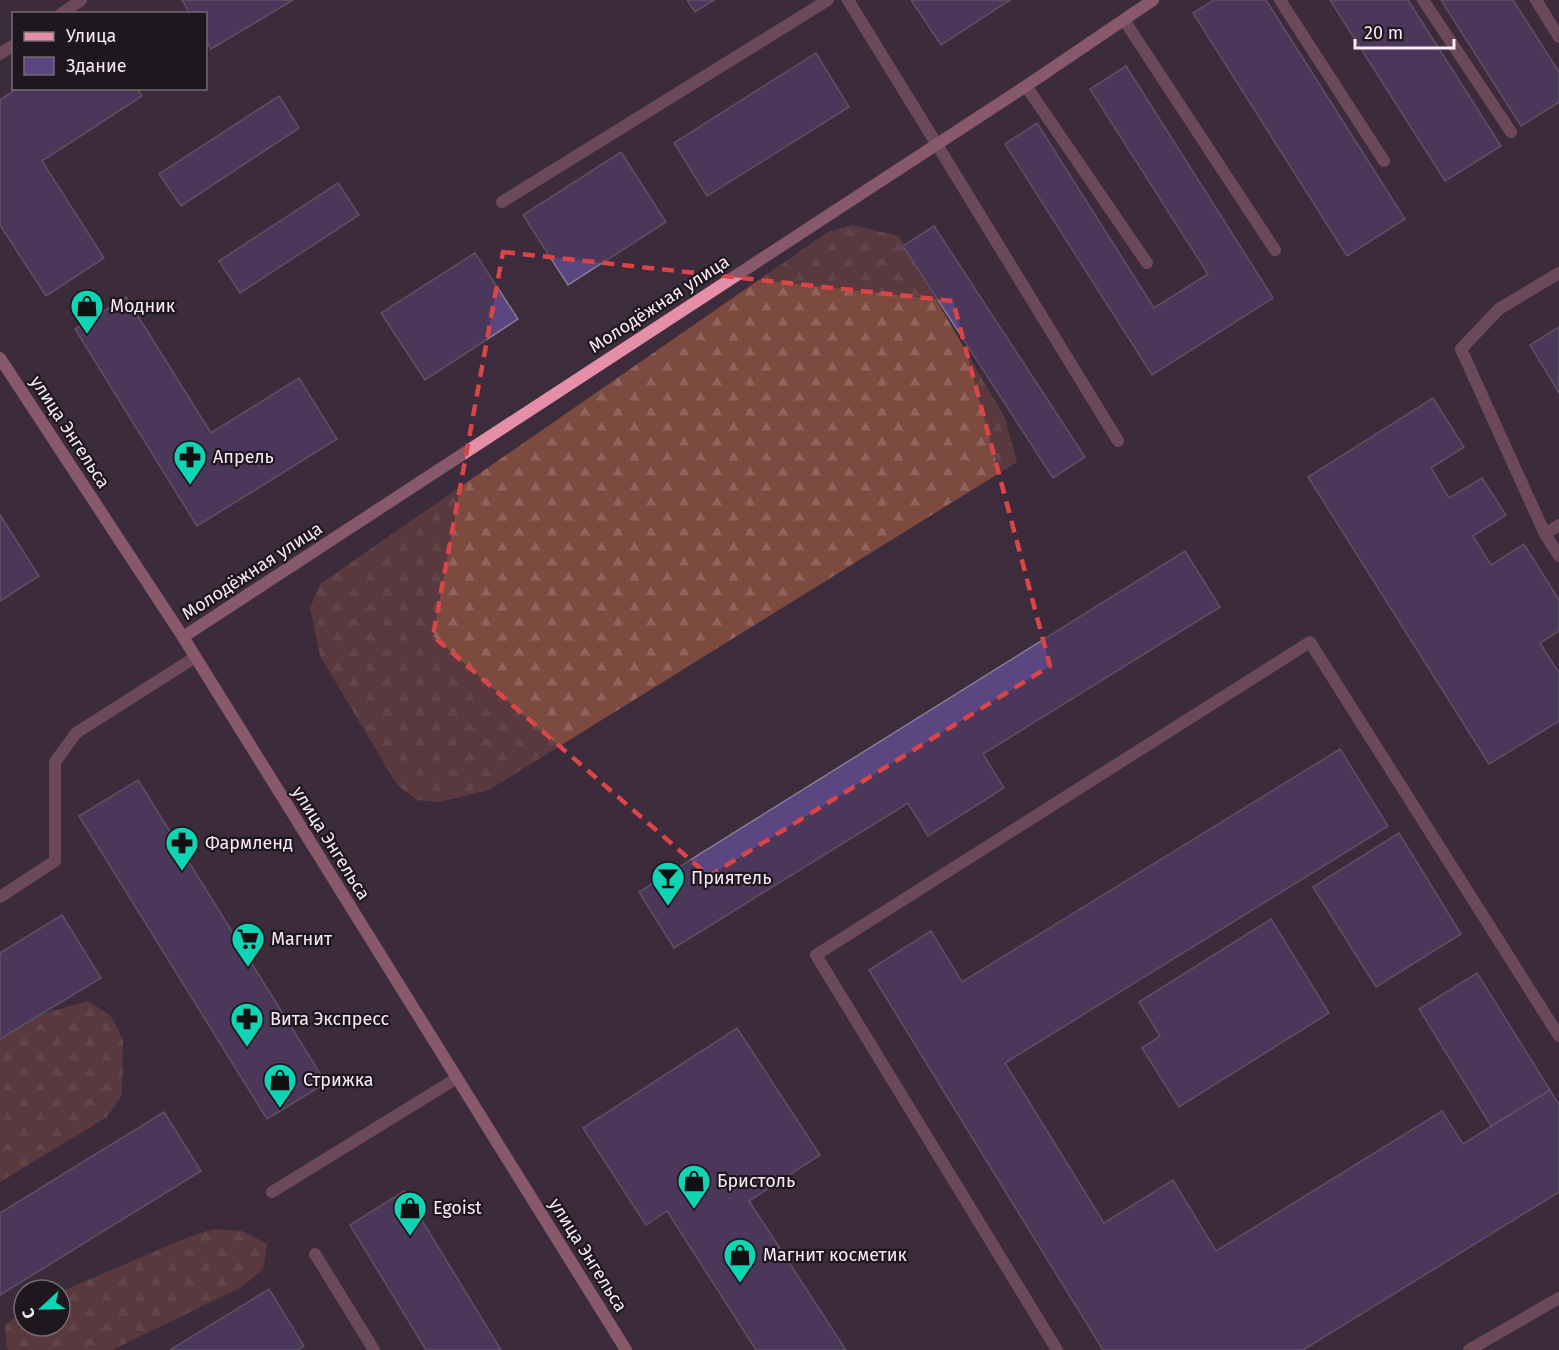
<svg xmlns="http://www.w3.org/2000/svg" width="1559" height="1350" font-family="'Fira Sans',sans-serif">
	<style>
		.forest { fill: url(#forest-firs) }
		.building { fill: #5c4681; stroke: #857d95; stroke-width: 1.5 }
		.lines { fill: none; stroke-linecap: round; stroke-linejoin: round }
		.service { stroke: #a46e7d; stroke-width: 12 }
		.minor { stroke: #a46e7d; stroke-width: 12 }
		.secondary { stroke: #e48fa7; stroke-width: 12 }
		.marked { fill: none; stroke: #db4547; stroke-width: 4.5; stroke-dasharray: 12 8; stroke-linejoin: round }
		.labels { text-anchor: middle; dominant-baseline: central; stroke-width: 4.5; stroke-linejoin: round; paint-order: stroke }
		.street-label { font-size: 18px; fill: #f7ecf6; stroke: #1f171e }
		.poi-label { font-size: 18px; fill: #f7ecf6; stroke: #1f171e; text-anchor: start }
	</style>
	<defs>
		<pattern id="forest-firs" width="22" height="20" patternUnits="userSpaceOnUse" patternTransform="scale(1.5)"><rect width="22" height="20" fill="#7d4a40"/><path d="M5 1l3.5 6h-7zM16 11l3.5 6h-7z" fill="#90645c"/></pattern>
	</defs>
	<rect width="100%" height="100%" fill="#3d2c3b"/>
	<!-- forest -->
	<g class="forest">
		<path d="M852,225L899,236L1005,418L1017,462L489,790L439,802L417,800L397,785L320,656L310,608L320,584L828,232Z"/>
		<path d="M88,1001L111,1016L123,1040L122,1095L107,1117L0,1182V1037L32,1017Z"/>
		<path d="M213,1229L242,1231L267,1244L263,1270L240,1288L112,1350H9L7,1347L5,1326L24,1308V1326H60V1292L186,1238Z"/>
	</g>
	<!-- building -->
	<g class="building">
		<path d="M182,0H293L211,49L206,39V14H190Z"/>
		<path d="M687,0H714L695,12Z"/>
		<path d="M911,0H1010L941,45Z"/>
		<path d="M1214,0H1266L1405,219L1347,256L1193,13Z"/>
		<path d="M1330,0H1408L1501,146L1445,181Z"/>
		<path d="M1441,0H1513L1559,72V102L1521,126Z"/>
		<path d="M816,53L849,107L707,196L674,143Z"/>
		<path d="M1126,66L1273,298L1152,375L1005,144L1037,123L1154,308L1208,274L1090,89Z"/>
		<path d="M18,88H137L142,96L42,161L104,258L46,296L0,225V100Z"/>
		<path d="M279,96L299,128L181,206L159,174Z"/>
		<path d="M621,152L666,222L568,285L523,215Z"/>
		<path d="M338,183L359,215L240,293L219,261Z"/>
		<path d="M934,226L1085,457L1053,478L903,246Z"/>
		<path d="M475,253L518,319L425,380L381,313Z"/>
		<path d="M126,297L211,433L299,378L337,439L197,526L75,329Z"/>
		<path d="M1559,327V393L1530,345Z"/>
		<path d="M1433,398L1464,447L1431,468L1449,498L1482,478L1506,515L1473,536L1491,565L1524,544L1559,600V631L1540,643L1559,673V721L1489,764L1308,477Z"/>
		<path d="M0,515L39,576L0,601Z"/>
		<path d="M1185,551L1220,607L983,754L1004,788L928,836L908,803L674,948L639,892Z"/>
		<path d="M1340,749L1388,826L1005,1063L1104,1223L1173,1180L1216,1251L1442,1111L1463,1144L1550,1090L1559,1105V1192L1303,1350H1103L869,970L931,931L962,982Z"/>
		<path d="M138,780L326,1083L267,1119L79,816Z"/>
		<path d="M1399,833L1461,934L1376,987L1313,887Z"/>
		<path d="M62,915L101,978L0,1039V953Z"/>
		<path d="M1271,919L1329,1013L1179,1107L1142,1048L1160,1036L1139,1002Z"/>
		<path d="M1477,973L1550,1090L1491,1126L1419,1009Z"/>
		<path d="M737,1028L820,1155L749,1201L846,1350H756L667,1211L646,1225L583,1128Z"/>
		<path d="M164,1112L201,1171L0,1295V1213Z"/>
		<path d="M404,1191L501,1350H426L350,1225Z"/>
		<path d="M269,1289L304,1346L298,1350H170Z"/>
	</g>
	<g class="lines">
		<!-- service -->
		<g class="service">
			<path d="M1280,0L1384,161"/>
			<path d="M1423,0L1511,132"/>
			<path d="M1536,0L1559,37"/>
			<path d="M61,14L81,0"/>
			<path d="M1124,20L1275,250"/>
			<path d="M0,54L14,45"/>
			<path d="M1026,86L1147,263"/>
			<path d="M936,143L1118,441"/>
			<path d="M502,202L828,0"/>
			<path d="M1559,273L1499,309L1461,349L1545,534L1559,556"/>
			<path d="M1545,534L1559,525"/>
			<path d="M0,897L55,861V762L76,733L194,658"/>
			<path d="M272,1192L457,1078"/>
			<path d="M315,1254L374,1350"/>
			<path d="M1057,1350L816,955L1310,642L1559,1036"/>
			<path d="M1469,1350L1559,1298"/>
		</g>
		<!-- minor -->
		<path class="minor" d="M848,0L936,143"/>
		<!-- secondary -->
		<g class="secondary">
			<path d="M0,358L183,637L626,1350"/>
			<path d="M183,637L1026,86L1153,0"/>
		</g>
	</g>
	<!-- marked area -->
	<path d="M0 0H1559V1350H0ZM503,252L953,301L1050,666L709,876L433,636Z" fill="#3d2c3b" fill-opacity=".55" fill-rule="evenodd"/>
	<path class="marked" d="M503,252L953,301L1050,666L709,876L433,636Z"/>
	<!-- icons -->
	<defs>
		<g id="shop-pin" transform="scale(1.725)"><path d="M0 17L-7.5 6A9.5 9.5 0 1 1 7.5 6Z" fill="#0ed5b4" stroke="#1f171e"/><path d="M-5-2.5h2.3a2.7 3.5 0 0 1 5.4 0H5L5.5 6h-11ZM-1.5-2.5h3a1.5 2.3 0 0 0-3 0Z" fill="#111"/></g>
		<g id="pharmacy-pin" transform="scale(1.725)"><path d="M0 17L-7.5 6A9.5 9.5 0 1 1 7.5 6Z" fill="#0ed5b4" stroke="#1f171e"/><path d="M-2-6h4v4h4v4h-4v4h-4v-4h-4v-4h4Z" fill="#111"/></g>
		<g id="bar-pin" transform="scale(1.725)"><path d="M0 17L-7.5 6A9.5 9.5 0 1 1 7.5 6Z" fill="#0ed5b4" stroke="#1f171e"/><path d="M-6-5H6L.8 .8V4.5H3.5V6h-7V4.5H-.8V.8Z" fill="#111"/></g>
		<g id="supermarket-pin" transform="scale(1.725)"><path d="M0 17L-7.5 6A9.5 9.5 0 1 1 7.5 6Z" fill="#0ed5b4" stroke="#1f171e"/><path d="M-6-5.5h2.5l.6 2H6L4.5 2H-2.5L-4.4-4H-6ZM-1.5 3.2a1.3 1.3 0 1 0 .1 0ZM3 3.2a1.3 1.3 0 1 0 .1 0Z" fill="#111"/></g>
	</defs>
	<g fill-rule="evenodd">
		<use href="#shop-pin" x="87" y="306"/>
		<use href="#pharmacy-pin" x="190" y="457"/>
		<use href="#pharmacy-pin" x="182" y="843"/>
		<use href="#bar-pin" x="668" y="878"/>
		<use href="#supermarket-pin" x="248" y="939"/>
		<use href="#pharmacy-pin" x="247" y="1019"/>
		<use href="#shop-pin" x="280" y="1080"/>
		<use href="#shop-pin" x="694" y="1181"/>
		<use href="#shop-pin" x="410" y="1208"/>
		<use href="#shop-pin" x="740" y="1255"/>
	</g>
	<g class="labels">
		<!-- street labels -->
		<g class="street-label">
			<text transform="translate(659 304) rotate(-33)">Молодёжная улица</text>
			<text transform="translate(70 432) rotate(57)">улица Энгельса</text>
			<text transform="translate(252 571) rotate(-33)">Молодёжная улица</text>
			<text transform="translate(331 843) rotate(58)">улица Энгельса</text>
			<text transform="translate(588 1255) rotate(58)">улица Энгельса</text>
		</g>
		<!-- poi labels -->
		<g class="poi-label">
			<text x="110" y="306">Модник</text>
			<text x="213" y="457">Апрель</text>
			<text x="205" y="843">Фармленд</text>
			<text x="691" y="878">Приятель</text>
			<text x="271" y="939">Магнит</text>
			<text x="270" y="1019">Вита Экспресс</text>
			<text x="303" y="1080">Стрижка</text>
			<text x="717" y="1181">Бристоль</text>
			<text x="433" y="1208">Egoist</text>
			<text x="763" y="1255">Магнит косметик</text>
		</g>
	</g>
	<!-- legend -->
	<rect x="12" y="12" width="195" height="78" fill="#1f171e" stroke="#756c74" stroke-width="1.5"/>
	<rect x="24" y="32" width="30" height="9" fill="#e48fa7" stroke="#756c74" stroke-width="1.5"/>
	<text x="66" y="42" font-size="18" fill="#f7ecf6">Улица</text>
	<rect x="24" y="57" width="30" height="18" fill="#5c4681" stroke="#756c74" stroke-width="1.5"/>
	<text x="66" y="72" font-size="18" fill="#f7ecf6">Здание</text>
	<!-- north arrow -->
	<g transform="translate(42 1308) rotate(248)"><circle r="28" fill="#1f171e" stroke="#756c74" stroke-width="1.5"/>
	<path d="M0-4.5L10 22L0 15L-10 22Z" fill="#0ed5b4"/>
	<text y="-9" font-size="16" font-weight="bold" text-anchor="middle" fill="#f7ecf6">С</text>
	</g>
	<!-- scale -->
	<path d="M1355 39v9h99v-9" fill="none" stroke="#f7ecf6" stroke-width="3"/>
	<text x="1364" y="39" font-size="18" fill="#f7ecf6" stroke="#1f171e" stroke-width="4.5" paint-order="stroke">20 m</text>
</svg>
